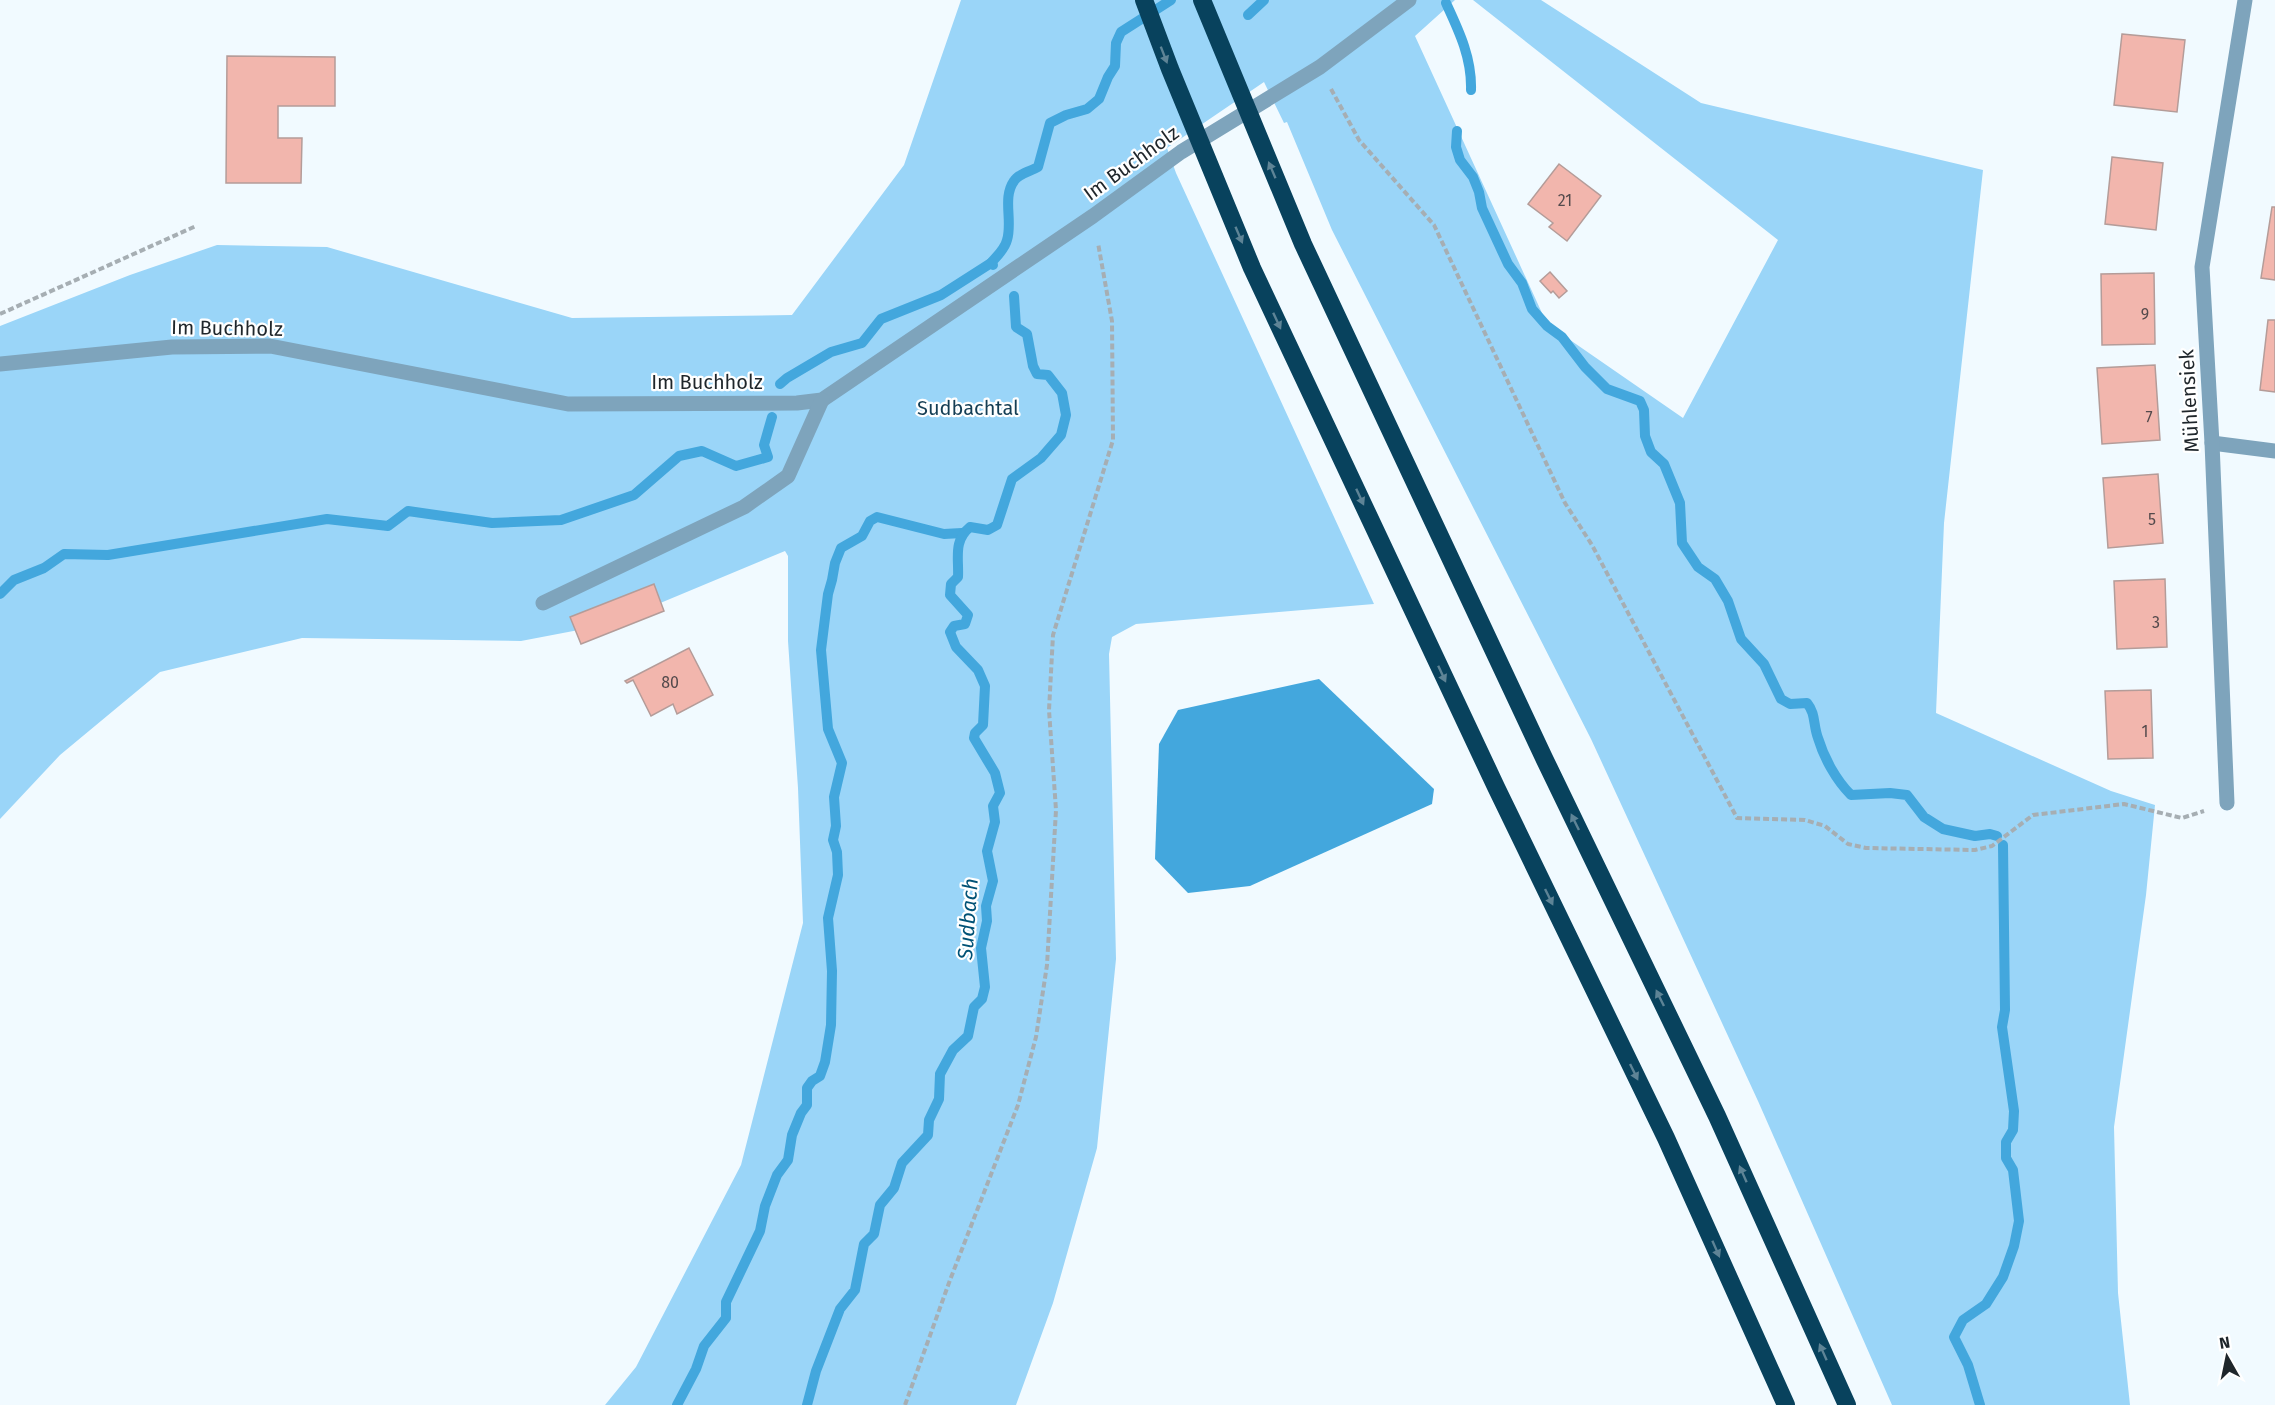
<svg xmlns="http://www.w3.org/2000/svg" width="2275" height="1405" font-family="'Fira Sans',sans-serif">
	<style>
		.green { fill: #9ad5f8 }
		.water { fill: #43a7dd }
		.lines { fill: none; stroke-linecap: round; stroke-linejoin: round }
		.stream { stroke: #43a7dd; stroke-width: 10 }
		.building { fill: #f2b6ad; stroke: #b49c99; stroke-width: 1.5 }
		.path { stroke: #a6aeb3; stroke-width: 4; stroke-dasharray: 6 3; stroke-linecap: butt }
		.minor { stroke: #7ea4bc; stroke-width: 15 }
		.highway { stroke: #08425d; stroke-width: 18 }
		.oneway { fill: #5e8496 }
		.labels { text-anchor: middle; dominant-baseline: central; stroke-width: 4.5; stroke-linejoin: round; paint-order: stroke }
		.number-label { font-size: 16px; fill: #544a4c }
		.street-label { font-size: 20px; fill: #1f262b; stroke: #fff }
		.park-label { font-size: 20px; fill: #143e55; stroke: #fff }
		.water-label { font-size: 21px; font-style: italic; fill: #005276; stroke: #fff }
	</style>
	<rect width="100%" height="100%" fill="#f1faff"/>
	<!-- green -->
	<path class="green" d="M961,0H1455L1415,36L1547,324L1683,418L1778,240L1473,0H1541L1701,103L1983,170L1944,523L1936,713L2111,791L2155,805L2146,895L2114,1127L2118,1293L2130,1405H1892L1758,1101L1591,739L1332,230L1287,122L1284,123L1264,82L1167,148L1176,173L1374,604L1136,624L1112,637L1109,654L1116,959L1097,1148L1053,1303L1016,1405H605L636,1367L741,1165L803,923L798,788L788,641V556L785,551L610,624L521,641L302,638L160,672L60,755L0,819V326L130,275L217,245L327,247L572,318L792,315L904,165Z"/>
	<!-- water -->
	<path class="water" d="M1319,679L1434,789L1432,804L1250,886L1188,893L1155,859L1159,744L1178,710Z"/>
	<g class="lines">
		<!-- stream -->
		<g class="stream">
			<path d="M1446,3C1459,31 1472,58 1471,90"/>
			<path d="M1248,15L1264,0"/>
			<path d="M1457,131L1456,147L1460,160L1473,177L1479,192L1482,208L1508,264L1522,283L1532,309L1547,326L1562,337L1585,367L1607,389L1640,401L1644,410L1645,436L1651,452L1664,464L1680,503L1682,543L1698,567L1715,579L1728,601L1741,639L1764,664L1781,699L1790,704L1807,703C1816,714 1813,725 1818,738C1824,758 1836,780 1851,795L1890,793L1907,795L1924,817L1943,829L1975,836L1990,834L1997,836"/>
			<path d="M993,265L991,263C997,256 1005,249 1007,240C1013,221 1002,198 1014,181C1018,174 1031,171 1038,167L1050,123L1066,115L1087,109L1099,99L1108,77L1115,66L1116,43L1121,32L1171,0"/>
			<path d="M780,384L787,378L831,352L862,343L881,319L941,295L991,263"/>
			<path d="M0,594L14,580L44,568L64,554L108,555L327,519L388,526L408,511L492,523L561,520L634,495L679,456L702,451L736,466L768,457L764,445L772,417"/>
			<path d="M677,1405L696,1369L704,1346L726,1318V1302L760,1231L765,1206L777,1175L788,1160L792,1135L801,1113L807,1105V1088L812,1081L820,1076L825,1062L831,1025L832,971L828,918L838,875L837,852L833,840L836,826L834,797L842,763L828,729L821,650L828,594L832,580L835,563L841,548L862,536L870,521L877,517L944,534L962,533"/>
			<path d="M807,1405L816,1371L840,1309L855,1290L864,1244L874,1234L880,1205L894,1188L902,1163L928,1135L929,1120L939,1099L940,1074L953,1050L968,1036L974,1007L982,999L985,987L981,948L987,921L986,906L993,881L987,851L995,822L993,806L1000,793L995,773L974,738L975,733L983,725L985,686L978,670L956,647L950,632L954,626L965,624L968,615L950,595L951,584L958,577C959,558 953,541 970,527L988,530L997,525L1012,479L1041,458L1061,435L1066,415L1062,393L1048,375L1037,374L1033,366L1027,334L1016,327L1014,296"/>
			<path d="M1980,1405L1968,1365L1954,1337L1963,1320L1986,1304L2003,1277L2014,1246L2019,1221L2013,1170L2006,1158V1142L2013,1130L2014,1111L2002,1027L2005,1010L2003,845"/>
		</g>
	</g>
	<!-- building -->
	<g class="building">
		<path d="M2122,34L2185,40L2177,112L2114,105Z"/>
		<path d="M227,56L335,57V106H278V138H302L301,183H226Z"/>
		<path d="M2112,157L2163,163L2156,230L2105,224Z"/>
		<path d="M1559,164L1601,196L1567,241L1549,227L1553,223L1528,204Z"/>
		<path d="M2272,207H2275V280L2261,278Z"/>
		<path d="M1550,272L1567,291L1559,298L1553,291L1551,293L1540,281Z"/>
		<path d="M2154,273L2155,344L2102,345L2101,274Z"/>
		<path d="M2268,320H2275V392L2260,390Z"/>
		<path d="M2155,365L2160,440L2102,444L2097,368Z"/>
		<path d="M2158,474L2163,543L2108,548L2103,478Z"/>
		<path d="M2165,579L2167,647L2117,649L2114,581Z"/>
		<path d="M654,584L664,611L581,644L570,617Z"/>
		<path d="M689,648L713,695L677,714L673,704L651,716L633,680L627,683L625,681Z"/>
		<path d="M2151,690L2153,758L2108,759L2105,691Z"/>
	</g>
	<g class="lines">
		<!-- path -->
		<g class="path">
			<path d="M1331,89L1359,140L1434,225L1565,503L1592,545L1737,818L1805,820L1825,826L1848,844L1866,848L1975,850L1992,846L2033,815L2124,804L2182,818L2204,811"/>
			<path d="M0,314L196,226"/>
			<path d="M905,1405L950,1280L1018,1105L1036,1037L1047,965L1056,810L1049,710L1053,635L1113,440L1112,321L1098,243"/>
		</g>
		<!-- minor -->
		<g class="minor">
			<path d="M0,364L172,347L270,346L568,404L797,403L822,400L1093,216L1181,152L1320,67L1409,0"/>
			<path d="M2212,443L2275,451"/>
			<path d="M543,603L744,507L788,476L822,400"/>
			<path d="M2227,803L2212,443L2202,267L2245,0"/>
		</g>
		<!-- highway -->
		<g class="highway">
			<path d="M1144,0L1170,69L1252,268L1496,787L1666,1138L1786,1405"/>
			<path d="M1202,0L1303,244L1544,758L1717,1116L1847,1405"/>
		</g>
	</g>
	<!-- one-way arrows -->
	<defs><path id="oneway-solid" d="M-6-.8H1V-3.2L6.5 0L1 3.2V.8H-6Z" transform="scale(1.5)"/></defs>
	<g class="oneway">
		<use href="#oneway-solid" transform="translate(1164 55) rotate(69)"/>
		<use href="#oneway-solid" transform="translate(1272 170) rotate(-113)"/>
		<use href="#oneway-solid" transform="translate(1239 235) rotate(67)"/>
		<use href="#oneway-solid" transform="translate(1277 321) rotate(65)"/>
		<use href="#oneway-solid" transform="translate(1360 497) rotate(65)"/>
		<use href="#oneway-solid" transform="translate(1442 674) rotate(65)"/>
		<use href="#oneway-solid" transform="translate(1575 822) rotate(-116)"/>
		<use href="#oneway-solid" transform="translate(1549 897) rotate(64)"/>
		<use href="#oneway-solid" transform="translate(1660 998) rotate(-116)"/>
		<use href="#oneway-solid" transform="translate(1634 1072) rotate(64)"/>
		<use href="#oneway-solid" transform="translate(1743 1174) rotate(-114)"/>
		<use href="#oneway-solid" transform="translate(1716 1249) rotate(66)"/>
		<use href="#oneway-solid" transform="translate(1823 1352) rotate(-114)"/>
	</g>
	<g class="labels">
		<!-- number labels -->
		<g class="number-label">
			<text x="1565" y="200">21</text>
			<text x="2145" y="314">9</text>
			<text x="2149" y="417">7</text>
			<text x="2152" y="519">5</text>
			<text x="2156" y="622">3</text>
			<text x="670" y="682">80</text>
			<text x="2145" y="731">1</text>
		</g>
		<!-- street labels -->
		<g class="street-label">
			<text transform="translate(1131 163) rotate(-36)">Im Buchholz</text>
			<text transform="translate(227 328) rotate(1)">Im Buchholz</text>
			<text x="707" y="382">Im Buchholz</text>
			<text transform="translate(2189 401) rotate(-93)">Mühlensiek</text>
		</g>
		<!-- park labels -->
		<g class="park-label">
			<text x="968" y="408">Sudbachtal</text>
		</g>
		<!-- water labels -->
		<g class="water-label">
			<text transform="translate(968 919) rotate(-86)">Sudbach</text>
		</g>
	</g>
	<!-- north arrow -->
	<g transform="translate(2227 1357) rotate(351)" stroke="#ffffff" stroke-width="4.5" paint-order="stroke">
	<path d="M0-4.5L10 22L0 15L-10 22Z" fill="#1f262b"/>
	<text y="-9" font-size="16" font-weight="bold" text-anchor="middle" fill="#1f262b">N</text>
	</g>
</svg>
